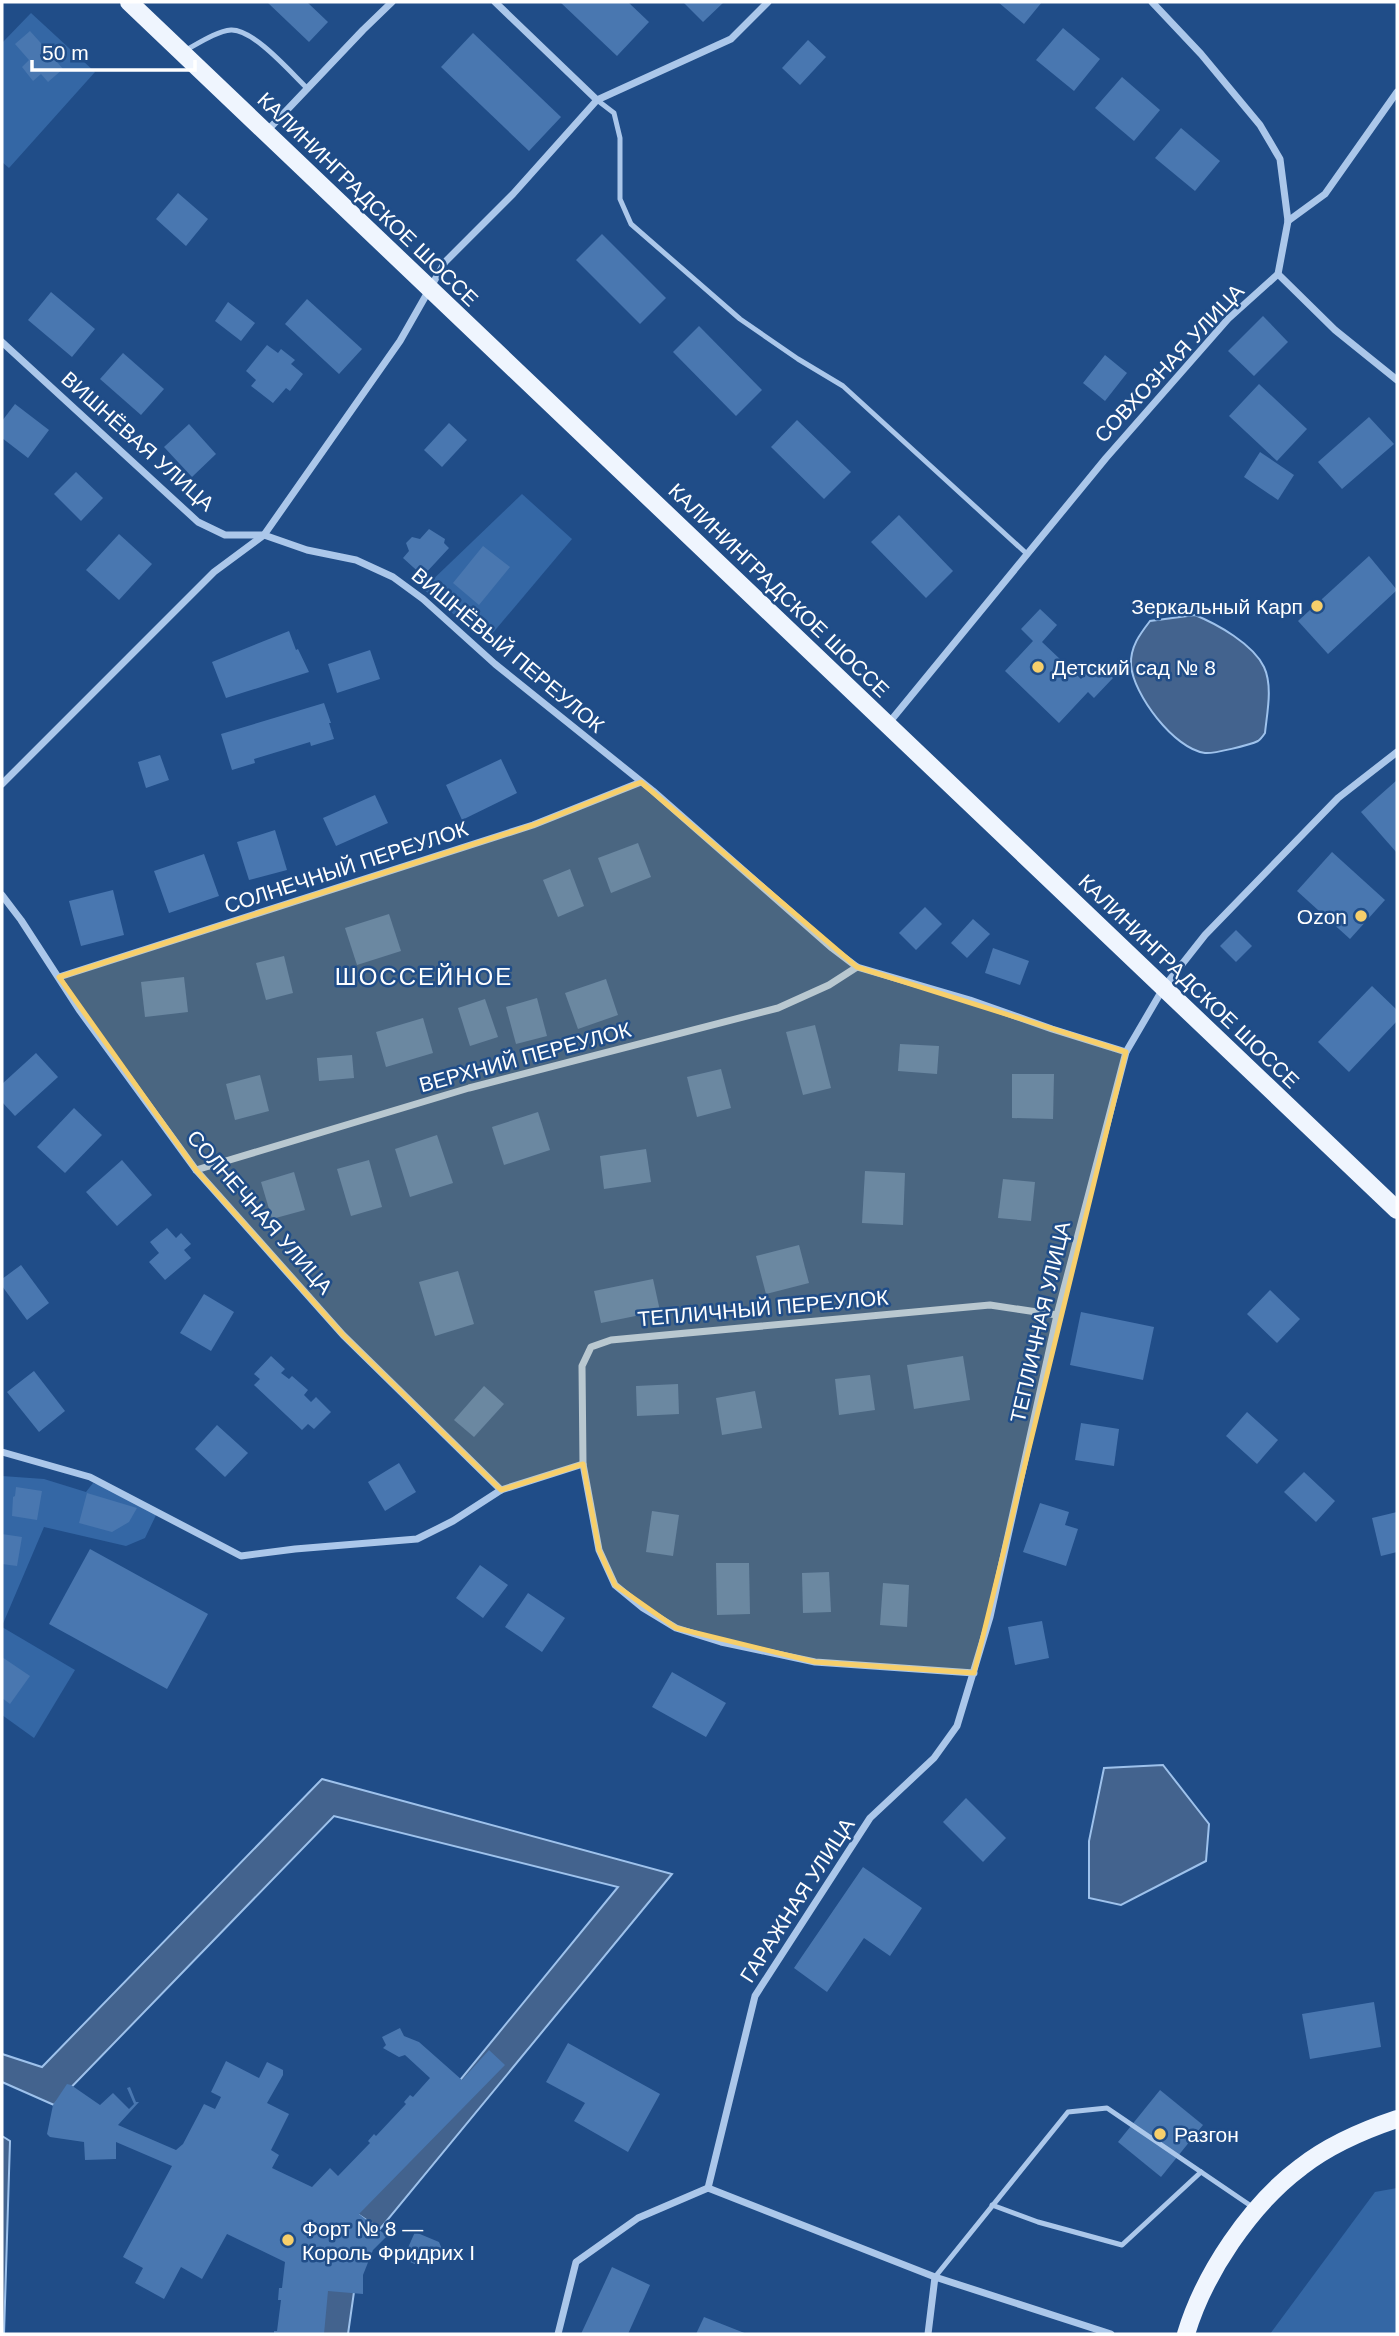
<svg xmlns="http://www.w3.org/2000/svg" width="1399" height="2336" font-family="Arial,sans-serif">
	<style>
		.green { fill: #3467a5 }
		.water { fill: #43638e; stroke: #9ec2ec; stroke-width: 2 }
		.building { fill: #4977b0 }
		.lines { fill: none; stroke-linecap: round; stroke-linejoin: round }
		.lane { stroke: #abc7ea; stroke-width: 5 }
		.street { stroke: #abc7ea; stroke-width: 7 }
		.primary { stroke: #eff5fe; stroke-width: 18 }
		.marked { fill: #f7cf6b; fill-opacity: 0.2; stroke: #f7cf6b; stroke-width: 5; stroke-linejoin: round }
		.poi-dot { fill: #f7cf6b; stroke: #204d88; stroke-width: 2.5 }
		.labels { text-anchor: middle; dominant-baseline: central; stroke-width: 5; stroke-linejoin: round; paint-order: stroke }
		.street-label { font-size: 21px; fill: #fff; stroke: #204d88 }
		.poi-label { font-size: 21px; fill: #fff; stroke: #204d88; text-anchor: start }
		.quarter-label { font-size: 24px; letter-spacing: 2px; fill: #fff; stroke: #204d88 }
	</style>
	<rect width="100%" height="100%" fill="#204d88"/>
	<!-- green -->
	<g class="green">
		<path d="M31,13L95,72L9,168L2,162V43Z"/>
		<path d="M522,494L572,539L486,641L423,589Z"/>
		<path d="M2,1476L44,1479L86,1492L93,1483L123,1492L158,1511L145,1538L126,1546L44,1527L2,1626Z"/>
		<path d="M2,1627L75,1670L34,1738L2,1715Z"/>
		<path d="M1397,2188V2334H1270L1375,2192Z"/>
	</g>
	<!-- water -->
	<g class="water">
		<path d="M1195,615C1217,624 1253,644 1264,667C1273,686 1267,713 1265,733C1263,736 1261,739 1258,741C1250,745 1213,754 1205,753C1174,749 1133,694 1131,665C1130,647 1140,634 1150,621Z"/>
		<path d="M1163,1765L1209,1824L1206,1861L1121,1905L1089,1898V1841L1104,1768Z"/>
		<path d="M322,1779L672,1874L380,2229L353,2211L618,1887L334,1816L54,2105L2,2082V2054L42,2067Z"/>
		<path d="M2,2136L10,2141L4,2334H2Z"/>
		<path d="M320,2283L354,2292L348,2334H314Z"/>
	</g>
	<!-- building -->
	<g class="building">
		<path d="M267,2H307L328,22L309,42Z"/>
		<path d="M560,2H628L649,22L617,56Z"/>
		<path d="M683,2H724L703,22Z"/>
		<path d="M998,2H1042L1024,24Z"/>
		<path d="M1063,28L1100,59L1074,91L1036,60Z"/>
		<path d="M30,31L48,51L59,53L57,62L63,69L48,82L41,74L33,81L22,67L29,60L15,44Z"/>
		<path d="M473,33L561,117L529,151L441,67Z"/>
		<path d="M808,40L826,57L800,85L782,68Z"/>
		<path d="M1122,77L1160,110L1134,141L1095,108Z"/>
		<path d="M1181,128L1220,161L1195,191L1155,158Z"/>
		<path d="M178,193L208,219L186,246L156,219Z"/>
		<path d="M602,234L666,298L640,324L576,260Z"/>
		<path d="M51,292L95,329L72,357L28,320Z"/>
		<path d="M307,299L362,349L339,374L285,324Z"/>
		<path d="M228,302L255,323L241,341L215,321Z"/>
		<path d="M1263,316L1288,342L1254,376L1228,351Z"/>
		<path d="M699,326L762,390L736,416L673,352Z"/>
		<path d="M267,345L278,353L281,349L295,360L291,364L303,374L290,391L286,388L273,403L251,386L256,380L246,371Z"/>
		<path d="M123,353L164,389L141,415L100,379Z"/>
		<path d="M1105,355L1127,373L1105,401L1083,383Z"/>
		<path d="M1259,384L1307,429L1277,461L1229,416Z"/>
		<path d="M15,404L49,430L28,458L2,438V421Z"/>
		<path d="M1369,417L1394,444L1342,489L1318,462Z"/>
		<path d="M797,420L851,472L824,499L771,447Z"/>
		<path d="M449,423L467,440L442,467L424,450Z"/>
		<path d="M189,424L216,454L192,477L164,447Z"/>
		<path d="M1260,452L1294,475L1278,500L1244,477Z"/>
		<path d="M76,472L103,498L81,521L54,494Z"/>
		<path d="M899,515L953,571L926,598L871,542Z"/>
		<path d="M429,529L445,539L444,543L449,548L423,576L403,558L409,551L406,543L412,537L420,539Z"/>
		<path d="M119,534L152,564L119,600L86,570Z"/>
		<path d="M483,546L510,567L479,605L453,583Z"/>
		<path d="M1369,556L1397,590L1328,654L1298,621Z"/>
		<path d="M1040,609L1057,625L1042,642L1081,679L1096,663L1113,678L1094,698L1088,692L1059,723L1005,671L1033,641L1021,629Z"/>
		<path d="M289,631L296,650L298,649L309,672L226,698L212,662Z"/>
		<path d="M370,650L380,679L337,693L328,664Z"/>
		<path d="M324,703L331,723H329L334,739L311,746L310,742L254,759L255,763L232,770L221,734Z"/>
		<path d="M160,755L169,780L146,788L138,762Z"/>
		<path d="M501,759L517,793L462,820L446,785Z"/>
		<path d="M1397,780V853L1361,812Z"/>
		<path d="M375,795L388,823L336,846L323,818Z"/>
		<path d="M275,830L287,870L249,880L237,842Z"/>
		<path d="M638,843L651,877L611,893L598,858Z"/>
		<path d="M1332,852L1385,900L1350,939L1297,891Z"/>
		<path d="M204,854L219,896L169,913L154,871Z"/>
		<path d="M570,869L584,906L558,917L543,880Z"/>
		<path d="M113,890L124,935L81,946L69,901Z"/>
		<path d="M925,907L942,924L916,950L899,933Z"/>
		<path d="M389,914L401,951L357,965L345,928Z"/>
		<path d="M973,919L990,934L967,958L951,943Z"/>
		<path d="M1236,930L1252,946L1236,962L1220,946Z"/>
		<path d="M993,948L1029,961L1020,985L985,973Z"/>
		<path d="M284,956L293,993L266,1000L256,963Z"/>
		<path d="M184,977L188,1012L145,1017L141,982Z"/>
		<path d="M606,979L618,1015L578,1029L565,993Z"/>
		<path d="M1372,986L1397,1010V1021L1349,1072L1318,1042Z"/>
		<path d="M537,998L547,1036L516,1044L506,1007Z"/>
		<path d="M485,999L498,1037L470,1046L458,1008Z"/>
		<path d="M423,1018L433,1053L386,1067L376,1032Z"/>
		<path d="M815,1025L831,1088L803,1095L786,1032Z"/>
		<path d="M900,1044L939,1046L937,1074L898,1071Z"/>
		<path d="M36,1053L58,1077L15,1116L2,1102V1084Z"/>
		<path d="M352,1055L354,1078L319,1081L317,1058Z"/>
		<path d="M721,1069L731,1108L697,1117L687,1077Z"/>
		<path d="M1012,1074H1054L1053,1119L1012,1118Z"/>
		<path d="M260,1075L269,1111L235,1120L226,1084Z"/>
		<path d="M74,1108L102,1135L65,1173L37,1147Z"/>
		<path d="M538,1112L550,1150L504,1165L492,1127Z"/>
		<path d="M437,1135L453,1183L410,1197L395,1149Z"/>
		<path d="M646,1149L651,1182L604,1189L600,1156Z"/>
		<path d="M122,1160L152,1195L117,1226L86,1192Z"/>
		<path d="M369,1160L382,1207L351,1216L337,1169Z"/>
		<path d="M865,1171L905,1173L903,1225L862,1223Z"/>
		<path d="M294,1172L305,1210L272,1219L261,1182Z"/>
		<path d="M1003,1179L1035,1182L1031,1221L998,1218Z"/>
		<path d="M167,1228L176,1238L181,1233L191,1244L184,1250L191,1258L165,1280L149,1262L159,1253L150,1242Z"/>
		<path d="M799,1245L809,1283L766,1294L756,1256Z"/>
		<path d="M21,1265L49,1303L27,1320L2,1286V1279Z"/>
		<path d="M458,1271L474,1324L435,1336L419,1282Z"/>
		<path d="M653,1279L660,1311L601,1323L594,1291Z"/>
		<path d="M1270,1290L1300,1319L1277,1343L1247,1314Z"/>
		<path d="M204,1294L234,1312L211,1351L180,1333Z"/>
		<path d="M1081,1312L1154,1327L1143,1380L1070,1365Z"/>
		<path d="M271,1356L285,1369L281,1373L289,1379L292,1376L308,1390L304,1395L311,1402L316,1397L331,1412L314,1429L308,1424L302,1430L254,1385L260,1379L254,1374Z"/>
		<path d="M963,1356L970,1400L914,1409L907,1365Z"/>
		<path d="M34,1371L65,1411L39,1432L7,1392Z"/>
		<path d="M870,1375L875,1410L839,1415L835,1379Z"/>
		<path d="M678,1384L679,1414L637,1416L636,1386Z"/>
		<path d="M484,1386L504,1404L474,1437L454,1420Z"/>
		<path d="M755,1391L762,1428L722,1435L716,1398Z"/>
		<path d="M1247,1412L1278,1440L1257,1464L1226,1436Z"/>
		<path d="M1081,1423L1119,1429L1114,1466L1075,1460Z"/>
		<path d="M217,1425L248,1453L225,1477L195,1449Z"/>
		<path d="M399,1463L416,1492L385,1511L368,1482Z"/>
		<path d="M1304,1472L1335,1501L1316,1522L1284,1492Z"/>
		<path d="M16,1487L42,1491L37,1520L12,1516L13,1497L15,1496Z"/>
		<path d="M87,1493L137,1508L129,1522L112,1532L79,1523Z"/>
		<path d="M1040,1503L1069,1512L1065,1525L1078,1529L1066,1566L1023,1552Z"/>
		<path d="M652,1511L679,1515L673,1556L646,1552Z"/>
		<path d="M1397,1512V1552L1381,1556L1372,1518Z"/>
		<path d="M2,1534L22,1537L17,1566L2,1564Z"/>
		<path d="M90,1549L208,1614L167,1689L49,1624Z"/>
		<path d="M716,1563H749L750,1614L717,1615Z"/>
		<path d="M480,1565L508,1585L483,1618L456,1598Z"/>
		<path d="M829,1572L831,1612L803,1613L802,1573Z"/>
		<path d="M883,1583L909,1585L907,1627L880,1625Z"/>
		<path d="M528,1593L565,1618L542,1652L505,1627Z"/>
		<path d="M1042,1621L1049,1658L1015,1665L1008,1627Z"/>
		<path d="M2,1657L30,1676L10,1704L2,1698Z"/>
		<path d="M672,1672L726,1703L706,1737L652,1707Z"/>
		<path d="M966,1798L1006,1838L983,1862L943,1822Z"/>
		<path d="M863,1867L922,1908L890,1956L864,1938L827,1992L794,1968Z"/>
		<path d="M1374,2002L1381,2047L1310,2059L1302,2014Z"/>
		<path d="M400,2028L404,2036L419,2042L462,2080L489,2050L505,2065L359,2214L387,2236L373,2250L363,2275V2294L328,2291L324,2334H274V2331H277L281,2300H278L279,2288H282L285,2262L227,2234L202,2279L181,2267L164,2299L135,2283L143,2268L123,2257L172,2166L116,2142V2159L85,2160L84,2142L50,2137L47,2134L53,2105L67,2084L71,2085L100,2105L113,2093L129,2109L134,2104L127,2088L130,2087L136,2102H139L118,2125L176,2150L183,2144L204,2104L215,2109L221,2097L211,2092L226,2061L259,2078L267,2062L283,2070V2075L267,2103L289,2114L271,2150L279,2155L272,2168L312,2187L330,2168L338,2176L370,2143L368,2141L374,2134L376,2136L406,2104L404,2102L410,2095L413,2097L430,2078L405,2055L399,2057L383,2048L386,2045L382,2037Z"/>
		<path d="M568,2043L660,2094L628,2152L574,2121L585,2103L546,2082Z"/>
		<path d="M1160,2090L1203,2125L1161,2177L1118,2142Z"/>
		<path d="M415,2232L439,2242L442,2249L440,2257L432,2260L420,2257L417,2265L403,2259Z"/>
		<path d="M612,2267L650,2285L628,2334H581Z"/>
		<path d="M704,2317L747,2334H696Z"/>
	</g>
	<g class="lines">
		<!-- lane -->
		<g class="lane">
			<path d="M186,50C199,43 217,31 231,30C254,29 292,74 308,89"/>
			<path d="M597,100L614,113L620,138V199L631,224L740,319L798,359L843,386L1027,554"/>
			<path d="M992,2205L1038,2222L1122,2245L1201,2172"/>
			<path d="M935,2277L1068,2112L1107,2108L1254,2208"/>
		</g>
		<!-- street -->
		<g class="street">
			<path d="M495,2L597,100"/>
			<path d="M267,131L363,30L392,2"/>
			<path d="M1288,221L1325,194L1397,92"/>
			<path d="M1278,274L1335,330L1397,380"/>
			<path d="M2,342L198,522L225,535H264L307,550L356,560L393,577L423,599L495,664L653,791L832,948L857,967L970,1000L1052,1029L1126,1052"/>
			<path d="M888,724L1106,458L1228,319L1278,274L1288,221L1280,159L1260,125L1201,54L1152,2"/>
			<path d="M2,784L214,572L264,535L400,341L445,262L513,194L597,100L731,39L768,2"/>
			<path d="M2,895L21,920L80,1011L196,1170L343,1335L501,1490"/>
			<path d="M59,977L533,825L641,782"/>
			<path d="M196,1170L469,1088L778,1008L829,985L857,967"/>
			<path d="M2,1452L90,1477L241,1556L295,1549L417,1539L453,1521L501,1490L583,1464"/>
			<path d="M974,1673L815,1662L721,1642L676,1628L643,1608L615,1585L599,1550L583,1464L582,1366L591,1347L611,1340L990,1305L1057,1315"/>
			<path d="M708,2188L935,2277L1111,2334"/>
			<path d="M558,2334L576,2262L638,2218L708,2188L755,1996L870,1818L934,1758L957,1726L990,1617L1057,1315L1126,1052L1164,987L1205,935L1338,798L1397,752"/>
			<path d="M928,2334L935,2277"/>
		</g>
		<!-- primary -->
		<g class="primary">
			<path d="M129,2L1397,1210"/>
			<path d="M1186,2334C1204,2274 1250,2205 1301,2167C1329,2145 1364,2130 1397,2119"/>
		</g>
	</g>
	<!-- marked area -->
	<path class="marked" d="M641,782L857,967L1126,1052L974,1673L815,1662L676,1628L615,1585L599,1550L583,1464L501,1490L343,1335L196,1170L59,977L533,825Z"/>
	<!-- markers -->
	<g class="poi-dot">
		<circle cx="1317" cy="606" r="7"/>
		<circle cx="1038" cy="667" r="7"/>
		<circle cx="1361" cy="916" r="7"/>
		<circle cx="1160" cy="2134" r="7"/>
		<circle cx="288" cy="2240" r="7"/>
	</g>
	<g class="labels">
		<!-- street labels -->
		<g class="street-label">
			<text transform="translate(368 199) rotate(44)">КАЛИНИНГРАДСКОЕ ШОССЕ</text>
			<text transform="translate(1169 363) rotate(-47)">СОВХОЗНАЯ УЛИЦА</text>
			<text transform="translate(138 441) rotate(42)">ВИШНЁВАЯ УЛИЦА</text>
			<text transform="translate(779 590) rotate(44)">КАЛИНИНГРАДСКОЕ ШОССЕ</text>
			<text transform="translate(508 650) rotate(40)">ВИШНЁВЫЙ ПЕРЕУЛОК</text>
			<text transform="translate(346 867) rotate(-18)">СОЛНЕЧНЫЙ ПЕРЕУЛОК</text>
			<text transform="translate(1189 981) rotate(44)">КАЛИНИНГРАДСКОЕ ШОССЕ</text>
			<text transform="translate(525 1057) rotate(-15)">ВЕРХНИЙ ПЕРЕУЛОК</text>
			<text transform="translate(260 1212) rotate(49)">СОЛНЕЧНАЯ УЛИЦА</text>
			<text transform="translate(763 1308) rotate(-5)">ТЕПЛИЧНЫЙ ПЕРЕУЛОК</text>
			<text transform="translate(1040 1322) rotate(-77)">ТЕПЛИЧНАЯ УЛИЦА</text>
			<text transform="translate(797 1900) rotate(-57)">ГАРАЖНАЯ УЛИЦА</text>
		</g>
		<!-- poi labels -->
		<g class="poi-label">
			<text x="1303" y="606" text-anchor="end">Зеркальный Карп</text>
			<text x="1052" y="667">Детский сад № 8</text>
			<text x="1347" y="916" text-anchor="end">Ozon</text>
			<text x="1174" y="2134">Разгон</text>
			<text x="302" y="2228">Форт № 8 —<tspan x="302" dy="24">Король Фридрих I</tspan></text>
		</g>
		<!-- quarter labels -->
		<g class="quarter-label">
			<text x="424" y="976">ШОССЕЙНОЕ</text>
		</g>
	</g>
	<!-- border -->
	<rect width="1399" height="2336" fill="none" stroke="#ffffff" stroke-width="7"/>
	<!-- scale -->
	<path d="M32 60v10h163v-10" fill="none" stroke="#ffffff" stroke-width="3.5"/>
	<text x="42" y="60" font-size="21" fill="#ffffff" stroke="#204d88" stroke-width="5" paint-order="stroke">50 m</text>
</svg>
